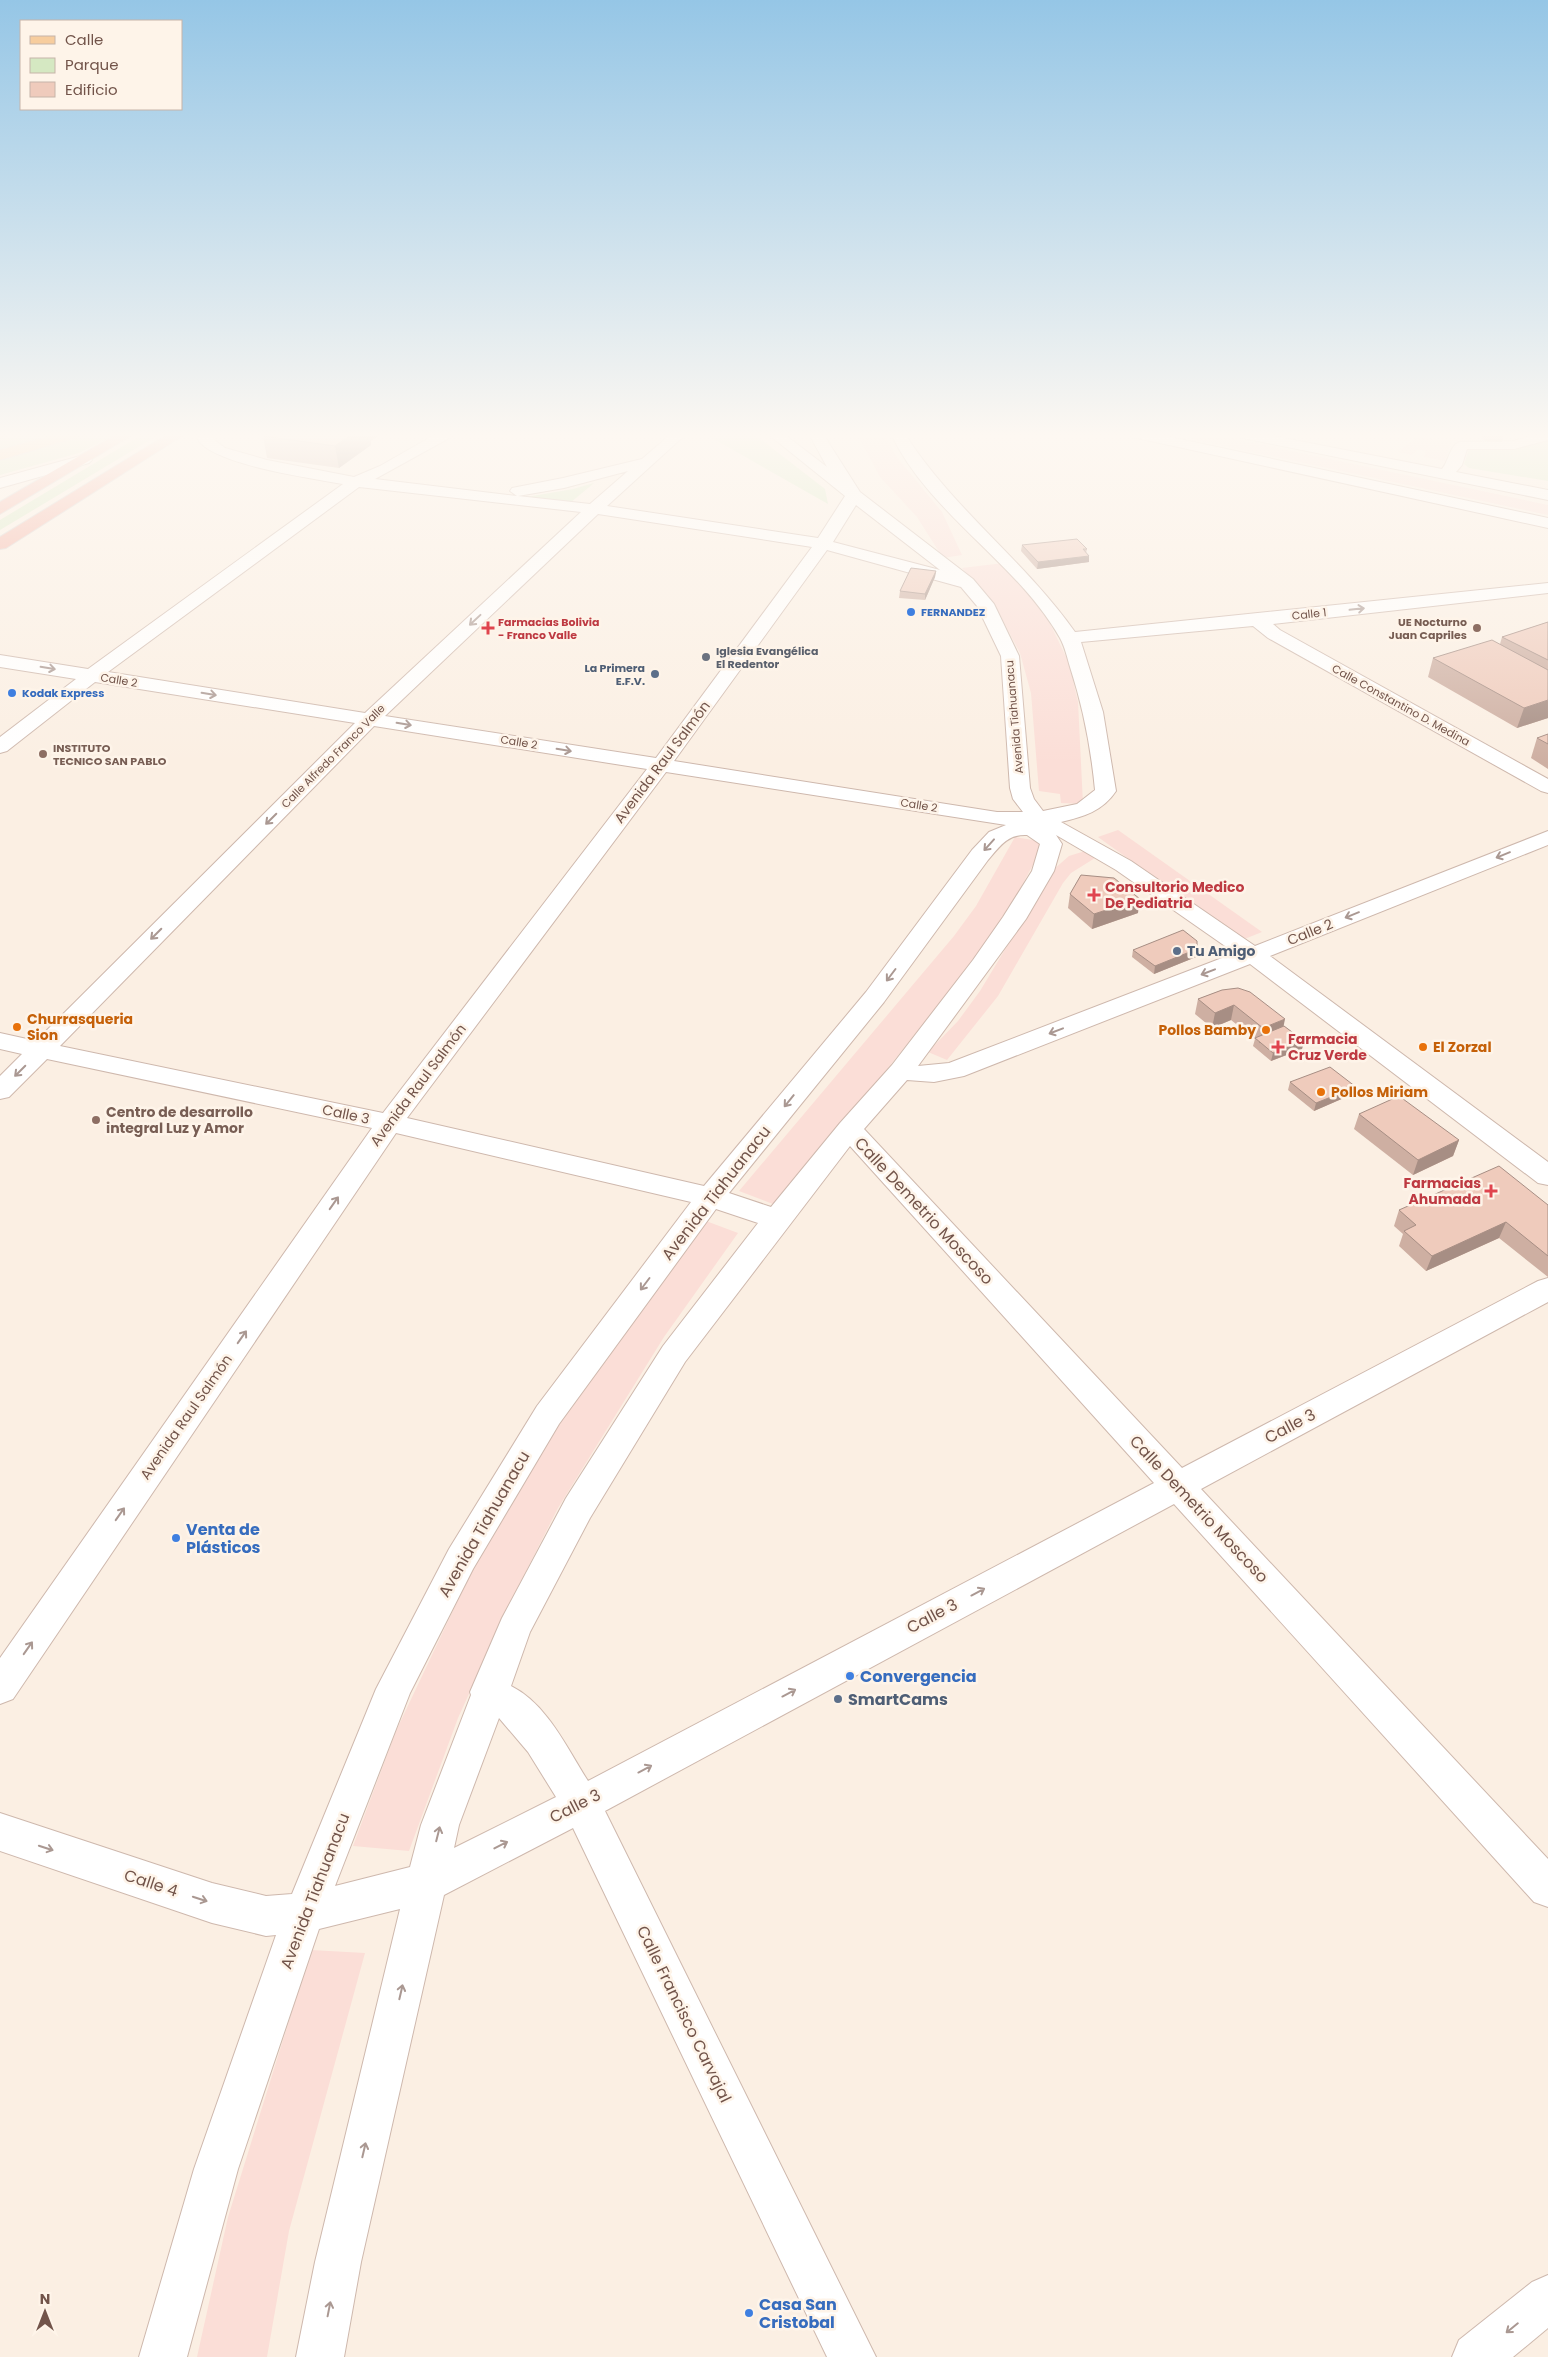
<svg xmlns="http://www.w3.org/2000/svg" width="1548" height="2357" font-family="Poppins,sans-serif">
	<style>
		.commercial { fill: #fbded7 }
		.green { fill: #d5e8c2 }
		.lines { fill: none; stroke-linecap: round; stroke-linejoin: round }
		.minor-casing { stroke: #ceb8ad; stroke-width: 2 }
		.major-casing { stroke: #d8cfcc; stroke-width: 2 }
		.highway-casing { stroke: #d8cfcc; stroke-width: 2 }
		.minor { fill: #fff; fill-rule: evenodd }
		.major { fill: #f7cd9e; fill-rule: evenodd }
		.highway { fill: #f3aa9c; fill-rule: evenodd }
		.wall { fill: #ceafa2 }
		.shaded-wall { fill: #a78e84 }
		.building { fill: #efcbbc; stroke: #a78e84 }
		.oneway { stroke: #aa9892 }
		.shop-dot { fill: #3f7fe0; stroke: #fef4e9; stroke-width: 2 }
		.health-dot { fill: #e0444e; stroke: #fef4e9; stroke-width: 2 }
		.education-dot { fill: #8d6e63; stroke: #fef4e9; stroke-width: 2 }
		.worship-dot { fill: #6b7280; stroke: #fef4e9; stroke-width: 2 }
		.service-dot { fill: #5c6f8a; stroke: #fef4e9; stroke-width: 2 }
		.food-dot { fill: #e8710a; stroke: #fef4e9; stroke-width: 2 }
		.labels { text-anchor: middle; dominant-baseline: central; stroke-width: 5; stroke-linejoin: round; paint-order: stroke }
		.far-shop-label { font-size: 11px; font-weight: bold; fill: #366cbe; stroke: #fef4e9; text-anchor: start }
		.far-street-label { font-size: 11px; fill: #72544a; stroke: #fef4e9 }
		.far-health-label { font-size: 11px; font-weight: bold; fill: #be3a42; stroke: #fef4e9; text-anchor: start }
		.far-education-label { font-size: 11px; font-weight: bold; fill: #785e54; stroke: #fef4e9; text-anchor: end }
		.far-worship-label { font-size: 11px; font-weight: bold; fill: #5b616d; stroke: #fef4e9; text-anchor: start }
		.far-service-label { font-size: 11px; font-weight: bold; fill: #4e5e75; stroke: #fef4e9; text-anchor: end }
		.street-label { font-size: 14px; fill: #72544a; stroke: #fef4e9 }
		.health-label { font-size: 14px; font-weight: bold; fill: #be3a42; stroke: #fef4e9; text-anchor: start }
		.service-label { font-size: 14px; font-weight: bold; fill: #4e5e75; stroke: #fef4e9; text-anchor: start }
		.food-label { font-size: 14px; font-weight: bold; fill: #c56008; stroke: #fef4e9; text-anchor: start }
		.education-label { font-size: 14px; font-weight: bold; fill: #785e54; stroke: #fef4e9; text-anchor: start }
		.near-street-label { font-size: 16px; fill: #72544a; stroke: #fef4e9 }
		.near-shop-label { font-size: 16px; font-weight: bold; fill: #366cbe; stroke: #fef4e9; text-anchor: start }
		.near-service-label { font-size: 16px; font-weight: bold; fill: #4e5e75; stroke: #fef4e9; text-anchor: start }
	</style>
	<rect width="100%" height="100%" fill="#fbefe3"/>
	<!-- commercial -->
	<g class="commercial">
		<path d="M857,434H885L896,456L942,512L962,555L943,558L917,517L880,477Z"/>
		<path d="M1168,434H1211L1548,505V515Z"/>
		<path d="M1417,437L1452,441L1445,461L1424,457L1426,451L1418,450L1412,455L1398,452Z"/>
		<path d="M1004,563L1045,613L1069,663L1078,702L1083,804L1061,803L1060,794L1039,791L1031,693L1020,653L995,606L962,568Z"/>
		<path d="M1118,830L1262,932L1242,940L1098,837Z"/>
		<path d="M1015,837L1045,842L1008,912L986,945L778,1206L739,1191L954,936L976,906Z"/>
		<path d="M1085,851L1095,858L1071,873L1063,883L998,996L947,1060L928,1052L958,1021L980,991L1053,870L1069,856Z"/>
		<path d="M706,1221L738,1233L664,1337L558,1508L514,1595L458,1718L409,1851L353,1846L396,1731L467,1581L513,1495L621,1329Z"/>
		<path d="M311,1950L365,1953L289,2231L267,2357H197L228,2217Z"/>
	</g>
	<!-- green -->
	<g class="green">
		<path d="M21,434H58L0,451V440Z"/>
		<path d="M84,434H116L79,453L0,475V459Z"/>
		<path d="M143,434H160L0,530V520Z"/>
		<path d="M705,434H754L825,489L828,504Z"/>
		<path d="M1548,438V481L1469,468L1464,464L1469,449Z"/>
		<path d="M594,483L570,503L521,498L573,489Z"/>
	</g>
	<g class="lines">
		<!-- minor casing -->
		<g class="minor-casing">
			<g id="minor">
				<path d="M199,434H213V439L225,448L267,460L354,477L380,466L436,434H453L451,437L375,479L517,496L510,491L512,488L563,478L642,459L671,434H686L607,506L818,538L845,496L768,434H784L827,467L809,434H823L860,492L973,579L994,604L1019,656L1030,788L1034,799L1043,811L1077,804L1095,790C1091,748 1083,707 1070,667C1067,657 1065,647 1060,638C1016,561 930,515 891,434H905C952,508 1024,560 1075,632L1548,583V593L1273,624L1280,630L1548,779V793L1541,791L1268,638L1253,626L1081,642L1103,712L1116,791C1103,811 1083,817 1061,822L1131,861L1255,946L1548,831V845L1270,956L1548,1162V1185L1538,1183L1250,964L964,1076L934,1082L907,1080L864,1129L1182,1468L1538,1281L1548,1278V1302L1201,1489L1548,1859V1907L1534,1902L1174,1504L605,1811L876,2357H827L573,1828L444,1895L361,2262L344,2357H296L315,2262L400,1909L319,1929L238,2169L187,2357H139L194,2169L276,1935L266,1936L212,1923L0,1851V1813L212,1883L266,1896L292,1894L376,1689L449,1549L537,1406L691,1202L396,1133L13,1699L0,1704V1658L372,1128L47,1059L9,1097L0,1099V1076L22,1054L0,1049V1033L36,1041L355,723L95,682L7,751L0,753V737L76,679L0,667V655L88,669L343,484C311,478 215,465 198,440ZM628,471L590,504L518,496L564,488ZM359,487L581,512L365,713L108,672ZM856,505L940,570L833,542ZM598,514L812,547L656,758L385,716ZM827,550L961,587L977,606L1001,656L1010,788L1013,799L1023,812H997L674,761ZM374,726L647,769L383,1113L60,1046ZM666,772L1006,825L989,832L972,850L866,992L704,1186L407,1118ZM1027,835L1040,844L1032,871L1003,917L973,960L892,1065L840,1123L771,1207L729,1193L884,1002L988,860C1000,846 1008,834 1027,835ZM1056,835L1116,870L1235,953L949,1063L918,1066L1026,919L1054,871L1062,844ZM850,1146L1154,1483L588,1781C567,1748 547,1704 511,1686L530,1632L590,1518L685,1362ZM716,1209L758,1223L663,1346L566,1498L502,1618L470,1692L471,1695L421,1825L410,1867L335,1886L410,1693L473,1569L559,1424ZM499,1718L528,1752L556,1797L454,1848L459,1825Z"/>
				<path d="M1130,434H1156L1548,518V528L1137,438L1132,437Z"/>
				<path d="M1236,434H1264L1442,469C1449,461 1449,447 1459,442L1513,441L1538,434H1548V440L1514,449H1467L1462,465L1456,472L1548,490V500L1243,438L1238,437Z"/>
				<path d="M84,455L92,460L89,463L0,488V478Z"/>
				<path d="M1548,2275V2328L1513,2357H1452L1459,2340L1532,2282Z"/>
			</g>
		</g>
		<!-- major casing -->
		<g class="major-casing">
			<g id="major">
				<path d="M0,434H8L6,437L0,438Z"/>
				<path d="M57,434H79L77,437L0,460V450Z"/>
			</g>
		</g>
		<!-- highway casing -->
		<g class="highway-casing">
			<g id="highway">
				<path d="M117,434H134L0,514V502Z"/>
				<path d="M168,434H185L6,548L0,549V537Z"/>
			</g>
		</g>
		<!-- minor -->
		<use href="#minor" class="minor"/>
		<!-- major -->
		<use href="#major" class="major"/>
		<!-- highway -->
		<use href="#highway" class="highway"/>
	</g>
	<!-- wall -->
	<g class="wall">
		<path d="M1479,434H1504L1502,442L1485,441Z"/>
		<path d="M263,436L371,441V445L339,468L267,458Z"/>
		<path d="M1022,545L1087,549L1086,553L1089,562L1037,569L1021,551Z"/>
		<path d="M936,571L935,577L925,600L899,598L900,591Z"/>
		<path d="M1548,622V718L1517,728L1428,677L1433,658L1500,644L1502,637Z"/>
		<path d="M1548,734V769L1531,758L1537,738Z"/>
		<path d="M1070,894L1138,913L1092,929L1068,908Z"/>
		<path d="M1133,950L1196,957L1154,974L1132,957Z"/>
		<path d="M1222,990L1284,1026L1304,1041L1302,1049L1271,1061L1253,1046L1255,1039L1231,1020L1212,1028L1195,1014L1198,999Z"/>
		<path d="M1290,1082L1356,1087L1353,1094L1314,1111L1288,1090Z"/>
		<path d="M1359,1114L1459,1140L1453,1156L1413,1175L1354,1129Z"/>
		<path d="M1548,1205V1277L1499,1238L1426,1271L1399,1246L1403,1234L1394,1226L1399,1210Z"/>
	</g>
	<!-- shaded-wall -->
	<g class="shaded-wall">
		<path d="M352,434H381L371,441V445L339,468L335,446Z"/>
		<path d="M1089,556V562L1037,569L1038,562Z"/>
		<path d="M936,571L935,577L925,600V594Z"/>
		<path d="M1548,700V718L1517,728L1524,708Z"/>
		<path d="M1140,899L1138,913L1092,929L1094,914Z"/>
		<path d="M1197,949L1196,957L1154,974L1155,966Z"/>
		<path d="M1234,1005L1231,1020L1212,1028L1215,1013Z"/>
		<path d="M1285,1019L1282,1034L1259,1043L1263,1028Z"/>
		<path d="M1304,1041L1302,1049L1271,1061L1273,1053Z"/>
		<path d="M1356,1087L1353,1094L1314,1111L1316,1103Z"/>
		<path d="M1459,1140L1453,1156L1413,1175L1418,1160Z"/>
		<path d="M1506,1222L1499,1238L1426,1271L1432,1256Z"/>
	</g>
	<!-- building -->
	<g class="building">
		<path d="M266,434H352L335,446L263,436Z"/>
		<path d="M1077,539L1087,549H1083L1089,556L1038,562L1022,545Z"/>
		<path d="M911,568L936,571L925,594L900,591Z"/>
		<path d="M1548,622V660L1502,637Z"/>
		<path d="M1492,640L1548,670V700L1524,708L1433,658Z"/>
		<path d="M1548,734V744L1537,738Z"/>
		<path d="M1081,875L1114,878L1140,899L1094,914L1070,894Z"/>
		<path d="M1183,930L1197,941V949L1155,966L1133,950Z"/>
		<path d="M1238,988L1250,992L1285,1019L1263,1028L1234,1005L1215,1013L1198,999L1222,990Z"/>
		<path d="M1284,1026L1304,1041L1273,1053L1255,1038Z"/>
		<path d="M1330,1067L1356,1087L1316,1103L1290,1082Z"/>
		<path d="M1399,1096L1459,1140L1418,1160L1359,1114Z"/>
		<path d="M1499,1166L1548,1205V1256L1506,1222L1432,1256L1404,1231L1416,1225L1399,1210Z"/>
	</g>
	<!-- one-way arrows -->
	<defs><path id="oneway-shaft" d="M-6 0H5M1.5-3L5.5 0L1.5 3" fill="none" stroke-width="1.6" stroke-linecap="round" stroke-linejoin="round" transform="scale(1.25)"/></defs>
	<g class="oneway">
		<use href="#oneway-shaft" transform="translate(1357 609) rotate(-6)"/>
		<use href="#oneway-shaft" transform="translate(475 620) rotate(137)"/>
		<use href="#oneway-shaft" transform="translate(48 668) rotate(9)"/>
		<use href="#oneway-shaft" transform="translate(209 694) rotate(9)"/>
		<use href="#oneway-shaft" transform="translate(404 724) rotate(9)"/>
		<use href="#oneway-shaft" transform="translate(564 750) rotate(9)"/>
		<use href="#oneway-shaft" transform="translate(271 819) rotate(135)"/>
		<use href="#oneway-shaft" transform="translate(989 845) rotate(132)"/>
		<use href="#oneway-shaft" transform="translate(1503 855) rotate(158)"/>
		<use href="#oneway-shaft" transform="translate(1352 915) rotate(158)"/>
		<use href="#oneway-shaft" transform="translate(156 934) rotate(135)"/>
		<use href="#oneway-shaft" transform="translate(1208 972) rotate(159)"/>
		<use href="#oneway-shaft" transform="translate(891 975) rotate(127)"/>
		<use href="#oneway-shaft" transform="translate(1056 1031) rotate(159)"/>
		<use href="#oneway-shaft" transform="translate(20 1071) rotate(135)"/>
		<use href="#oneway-shaft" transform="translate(789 1101) rotate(129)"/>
		<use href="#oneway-shaft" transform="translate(334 1203) rotate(-55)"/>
		<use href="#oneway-shaft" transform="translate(645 1284) rotate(127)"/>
		<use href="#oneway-shaft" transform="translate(242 1337) rotate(-55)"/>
		<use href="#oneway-shaft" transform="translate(120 1514) rotate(-55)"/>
		<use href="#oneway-shaft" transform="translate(978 1592) rotate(-28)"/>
		<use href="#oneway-shaft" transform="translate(28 1648) rotate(-55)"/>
		<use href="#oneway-shaft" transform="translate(789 1693) rotate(-28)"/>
		<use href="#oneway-shaft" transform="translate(645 1769) rotate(-28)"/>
		<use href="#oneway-shaft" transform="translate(438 1834) rotate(-76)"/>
		<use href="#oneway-shaft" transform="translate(501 1845) rotate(-27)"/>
		<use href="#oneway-shaft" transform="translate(46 1848) rotate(18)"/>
		<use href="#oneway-shaft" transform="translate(200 1899) rotate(18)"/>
		<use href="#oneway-shaft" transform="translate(401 1992) rotate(-77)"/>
		<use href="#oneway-shaft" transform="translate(364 2150) rotate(-77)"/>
		<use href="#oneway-shaft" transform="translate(329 2309) rotate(-79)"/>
		<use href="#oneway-shaft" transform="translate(1512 2328) rotate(141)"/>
	</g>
	<!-- sky -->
	<linearGradient id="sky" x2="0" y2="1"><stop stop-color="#95c6e6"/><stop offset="0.57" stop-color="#fdf8f2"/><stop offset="1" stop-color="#fdf8f2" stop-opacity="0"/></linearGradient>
	<rect width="1548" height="764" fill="url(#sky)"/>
	<!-- markers -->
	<g class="shop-dot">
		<circle cx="911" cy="612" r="5"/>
		<circle cx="12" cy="693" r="5"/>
		<circle cx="176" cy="1538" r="5"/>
		<circle cx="850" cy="1676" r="5"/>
		<circle cx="749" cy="2313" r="5"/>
	</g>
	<g class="health-dot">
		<path d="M485.5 620.5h5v5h5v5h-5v5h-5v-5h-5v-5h5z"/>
		<path d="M1091.5 887.5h5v5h5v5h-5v5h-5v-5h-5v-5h5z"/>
		<path d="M1275.5 1039.5h5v5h5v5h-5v5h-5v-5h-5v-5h5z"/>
		<path d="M1488.5 1183.5h5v5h5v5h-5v5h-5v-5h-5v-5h5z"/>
	</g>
	<g class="education-dot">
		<circle cx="1477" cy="628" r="5"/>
		<circle cx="43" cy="754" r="5"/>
		<circle cx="96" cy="1120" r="5"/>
	</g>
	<circle class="worship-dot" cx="706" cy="657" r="5"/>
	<g class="service-dot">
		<circle cx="655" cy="674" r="5"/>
		<circle cx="1177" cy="951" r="5"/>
		<circle cx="838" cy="1699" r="5"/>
	</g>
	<g class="food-dot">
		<circle cx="17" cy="1027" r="5"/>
		<circle cx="1266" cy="1030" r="5"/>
		<circle cx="1423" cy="1047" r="5"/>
		<circle cx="1321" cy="1092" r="5"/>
	</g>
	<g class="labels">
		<!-- far-shop labels -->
		<g class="far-shop-label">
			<text x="921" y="612">FERNANDEZ</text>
			<text x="22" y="693">Kodak Express</text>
		</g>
		<!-- far-street labels -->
		<g class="far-street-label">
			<text transform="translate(1309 614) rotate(-6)">Calle 1</text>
			<text transform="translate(119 680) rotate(9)">Calle 2</text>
			<text transform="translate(1401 705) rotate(29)">Calle Constantino D. Medina</text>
			<text transform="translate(1014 717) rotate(-95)">Avenida Tiahuanacu</text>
			<text transform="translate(519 742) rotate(9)">Calle 2</text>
			<text transform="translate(333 756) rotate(-45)">Calle Alfredo Franco Valle</text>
			<text transform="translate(919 805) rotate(9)">Calle 2</text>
		</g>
		<!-- far-health labels -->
		<g class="far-health-label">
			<text x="498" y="622">Farmacias Bolivia<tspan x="498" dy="13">- Franco Valle</tspan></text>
		</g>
		<!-- far-education labels -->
		<g class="far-education-label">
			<text x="1467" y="622">UE Nocturno<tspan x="1467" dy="13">Juan Capriles</tspan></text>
			<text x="53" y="748" text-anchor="start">INSTITUTO<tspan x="53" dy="13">TECNICO SAN PABLO</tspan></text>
		</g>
		<!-- far-worship labels -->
		<g class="far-worship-label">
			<text x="716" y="651">Iglesia Evangélica<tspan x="716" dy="13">El Redentor</tspan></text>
		</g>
		<!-- far-service labels -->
		<g class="far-service-label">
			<text x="645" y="668">La Primera<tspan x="645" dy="13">E.F.V.</tspan></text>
		</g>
		<!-- street labels -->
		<g class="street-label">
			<text transform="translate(662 762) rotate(-53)">Avenida Raul Salmón</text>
			<text transform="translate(1310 932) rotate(-22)">Calle 2</text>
			<text transform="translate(418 1085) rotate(-53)">Avenida Raul Salmón</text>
			<text transform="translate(346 1114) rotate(12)">Calle 3</text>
			<text transform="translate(186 1417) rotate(-55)">Avenida Raul Salmón</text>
		</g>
		<!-- health labels -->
		<g class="health-label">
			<text x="1105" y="887">Consultorio Medico<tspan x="1105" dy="16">De Pediatria</tspan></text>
			<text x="1288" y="1039">Farmacia<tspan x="1288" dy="16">Cruz Verde</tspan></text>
			<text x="1481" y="1183" text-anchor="end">Farmacias<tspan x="1481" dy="16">Ahumada</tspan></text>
		</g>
		<!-- service labels -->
		<g class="service-label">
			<text x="1187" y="951">Tu Amigo</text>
		</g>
		<!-- food labels -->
		<g class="food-label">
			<text x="27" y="1019">Churrasqueria<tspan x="27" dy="16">Sion</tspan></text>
			<text x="1256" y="1030" text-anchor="end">Pollos Bamby</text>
			<text x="1433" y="1047">El Zorzal</text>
			<text x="1331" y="1092">Pollos Miriam</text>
		</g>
		<!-- education labels -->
		<g class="education-label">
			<text x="106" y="1112">Centro de desarrollo<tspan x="106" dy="16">integral Luz y Amor</tspan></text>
		</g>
		<!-- near-street labels -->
		<g class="near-street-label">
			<text transform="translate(716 1193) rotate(-52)">Avenida Tiahuanacu</text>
			<text transform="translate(924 1211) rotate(47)">Calle Demetrio Moscoso</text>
			<text transform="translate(1290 1426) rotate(-28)">Calle 3</text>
			<text transform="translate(1199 1509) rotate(47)">Calle Demetrio Moscoso</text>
			<text transform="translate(484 1524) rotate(-60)">Avenida Tiahuanacu</text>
			<text transform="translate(932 1616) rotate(-28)">Calle 3</text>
			<text transform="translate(575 1806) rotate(-27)">Calle 3</text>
			<text transform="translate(151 1883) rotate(18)">Calle 4</text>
			<text transform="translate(315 1891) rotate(-69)">Avenida Tiahuanacu</text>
			<text transform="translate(684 2014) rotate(64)">Calle Francisco Carvajal</text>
		</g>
		<!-- near-shop labels -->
		<g class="near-shop-label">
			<text x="186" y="1529">Venta de<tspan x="186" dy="18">Plásticos</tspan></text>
			<text x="860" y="1676">Convergencia</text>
			<text x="759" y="2304">Casa San<tspan x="759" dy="18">Cristobal</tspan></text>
		</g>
		<!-- near-service labels -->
		<g class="near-service-label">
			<text x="848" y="1699">SmartCams</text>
		</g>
	</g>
	<!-- legend -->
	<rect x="20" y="20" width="162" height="90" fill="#fef4e9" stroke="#c6b4a9"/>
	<rect x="30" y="36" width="25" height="8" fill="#f7cd9e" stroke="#c6b4a9"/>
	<text x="65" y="45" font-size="15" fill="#72544a">Calle</text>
	<rect x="30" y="58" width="25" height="15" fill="#d5e8c2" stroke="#c6b4a9"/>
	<text x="65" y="70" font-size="15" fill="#72544a">Parque</text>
	<rect x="30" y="82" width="25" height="15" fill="#efcbbc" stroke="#c6b4a9"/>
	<text x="65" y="95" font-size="15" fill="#72544a">Edificio</text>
	<!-- north arrow -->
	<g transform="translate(45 2312)" stroke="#fef4e9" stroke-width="4" paint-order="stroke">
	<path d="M0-4L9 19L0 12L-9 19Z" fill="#72544a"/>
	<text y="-8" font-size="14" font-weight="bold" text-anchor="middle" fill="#72544a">N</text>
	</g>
</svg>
